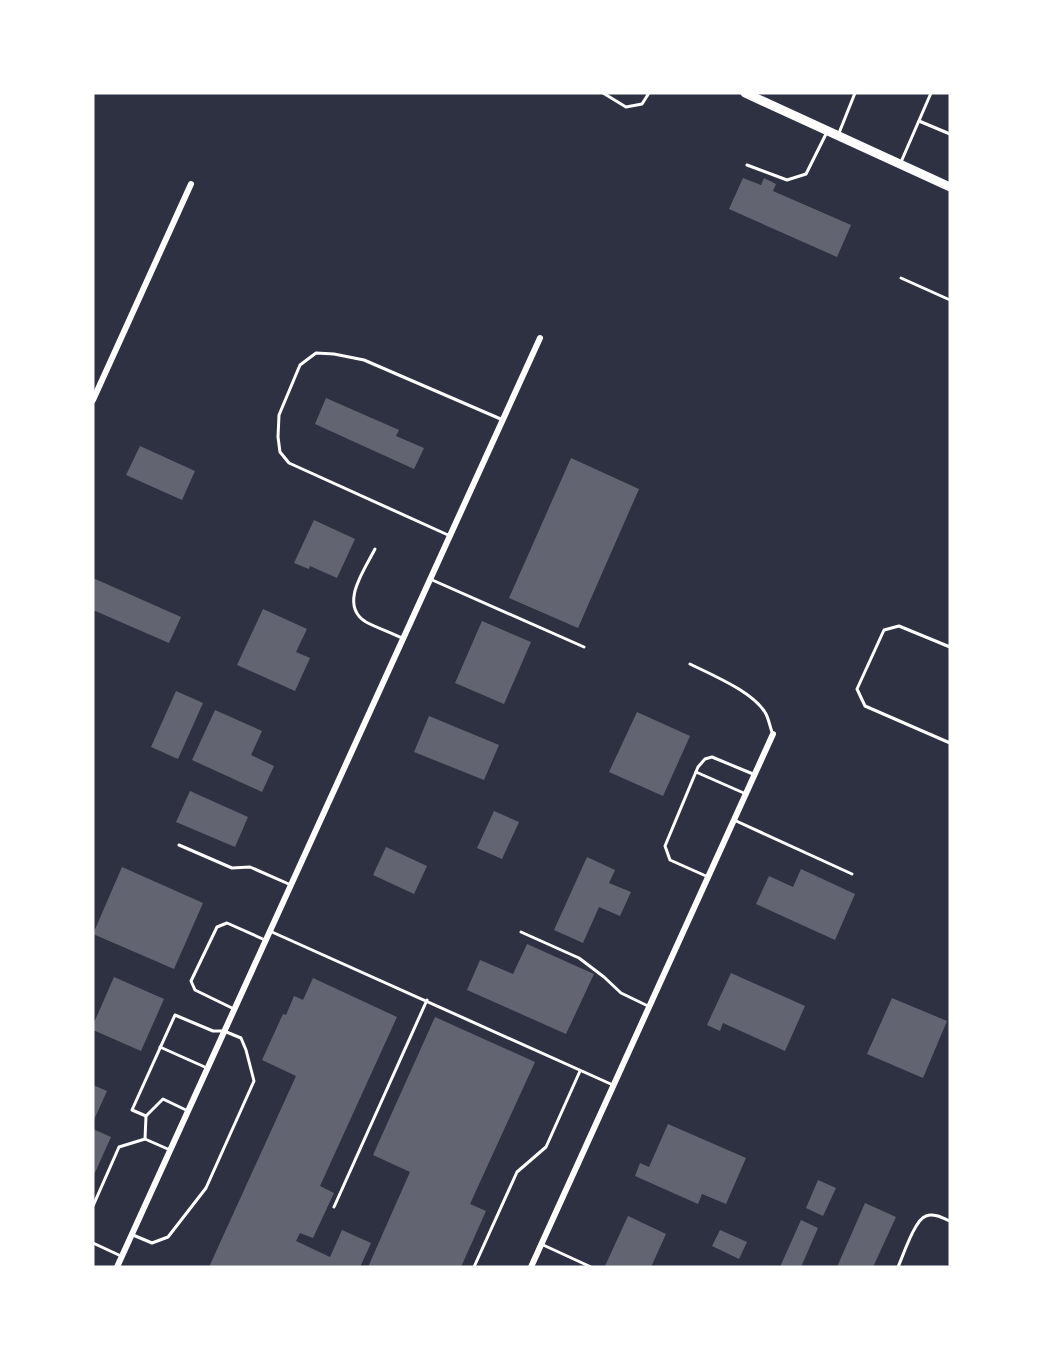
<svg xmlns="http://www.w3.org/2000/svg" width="1043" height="1360" font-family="'Source Sans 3',sans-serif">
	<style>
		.building { fill: #626471 }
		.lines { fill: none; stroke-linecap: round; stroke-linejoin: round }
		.service { stroke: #fff; stroke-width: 3 }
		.minor { stroke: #fff; stroke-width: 6 }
		.primary { stroke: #fff; stroke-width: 9 }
	</style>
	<rect width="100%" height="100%" fill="#2d3142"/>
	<!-- building -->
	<g class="building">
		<path d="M743,178L761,185L764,178L776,184L773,191L851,225L837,257L729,209Z"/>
		<path d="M326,398L399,430L396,436L424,448L414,469L315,424Z"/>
		<path d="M140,446L195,471L182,500L126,475Z"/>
		<path d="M571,458L639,489L578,628L509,598Z"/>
		<path d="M314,520L355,539L337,578L310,566L309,569L294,563Z"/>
		<path d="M93,578L181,617L169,643L93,610Z"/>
		<path d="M263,609L307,629L296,652L310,658L295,691L237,665Z"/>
		<path d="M482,621L531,642L504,704L455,683Z"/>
		<path d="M176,691L203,703L178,759L151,747Z"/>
		<path d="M215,710L262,731L251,755L274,766L262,792L192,760Z"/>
		<path d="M637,712L690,736L663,796L609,772Z"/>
		<path d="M429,716L499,745L484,780L414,752Z"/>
		<path d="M190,791L248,817L235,847L176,822Z"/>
		<path d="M494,811L519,822L502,859L477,848Z"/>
		<path d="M386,847L427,866L414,894L373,875Z"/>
		<path d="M587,857L615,870L609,883L631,892L620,916L599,907L583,943L554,930Z"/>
		<path d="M122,867L203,903L174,969L93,934Z"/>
		<path d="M801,869L855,894L835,940L756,904L769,876L793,887Z"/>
		<path d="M527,944L594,974L566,1034L467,990L480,960L513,974Z"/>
		<path d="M731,973L805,1006L785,1051L723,1023L720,1031L707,1025Z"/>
		<path d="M114,977L164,999L141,1051L93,1030V1025Z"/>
		<path d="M313,978L397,1017L320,1186L334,1193L313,1238L300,1233L296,1241L330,1257L342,1230L371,1243L360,1267H209L296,1076L262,1060L283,1014L286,1015L294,996L303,1000Z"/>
		<path d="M892,998L947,1021L923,1078L867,1054Z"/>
		<path d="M435,1017L535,1062L470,1204L486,1211L461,1267H368L410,1172L373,1155Z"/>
		<path d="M93,1085L107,1091L93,1122Z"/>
		<path d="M668,1124L746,1158L726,1204L702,1194L698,1204L635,1176L640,1163L649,1167Z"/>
		<path d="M93,1129L111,1137L93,1177Z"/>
		<path d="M818,1180L836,1188L823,1216L806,1208Z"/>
		<path d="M865,1203L896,1217L873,1267H837Z"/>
		<path d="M628,1216L666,1234L651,1267L605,1266Z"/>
		<path d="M801,1220L818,1228L801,1267H780Z"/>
		<path d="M720,1230L747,1242L739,1259L712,1246Z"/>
	</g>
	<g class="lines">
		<!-- service -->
		<g class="service">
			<path d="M603,93L626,107L642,104L649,93"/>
			<path d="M919,121L950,134"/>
			<path d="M839,133L855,93"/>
			<path d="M901,162L931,93"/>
			<path d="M747,165L787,180L806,174L827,132"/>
			<path d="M901,278L950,300"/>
			<path d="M448,535L289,463L280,452L278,437L279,415L300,365L316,353L334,354L364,360L503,420"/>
			<path d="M375,549C365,569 338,605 366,622C377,628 390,632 402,638"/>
			<path d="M430,579L584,647"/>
			<path d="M950,647L899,626L884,630L857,689L865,706L950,743"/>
			<path d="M690,664C712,675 754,692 766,714C769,720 770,727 772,732"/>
			<path d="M696,772L746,794"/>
			<path d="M734,820L852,874"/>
			<path d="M179,845L232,868L250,867L291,885"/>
			<path d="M706,876L670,860L665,846L698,767L705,759L712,757L753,774"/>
			<path d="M272,932L613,1085"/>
			<path d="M521,932L579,958L604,977L621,993L648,1006"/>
			<path d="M234,1009L195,990L191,981L217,927L227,923L265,940"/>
			<path d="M160,1047L207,1068"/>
			<path d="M170,1150L145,1139L146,1116L163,1099L188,1111"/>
			<path d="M93,1206L119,1147L145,1139"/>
			<path d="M334,1207L427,1000"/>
			<path d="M133,1235L152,1243L168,1237L206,1188L254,1081L246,1050L241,1038L224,1031H213L175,1015L132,1110L146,1116"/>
			<path d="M93,1243L121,1256"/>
			<path d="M541,1244L591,1267"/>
			<path d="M474,1267L517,1172L546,1147L580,1071"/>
			<path d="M898,1267C903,1256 915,1219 926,1216C934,1213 943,1218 950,1221"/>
		</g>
		<!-- minor -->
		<g class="minor">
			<path d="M93,400L191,184"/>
			<path d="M117,1267L540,338"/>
			<path d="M531,1267L773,734"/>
		</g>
		<!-- primary -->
		<path class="primary" d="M745,93L950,187"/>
	</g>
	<!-- border -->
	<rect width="1043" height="1360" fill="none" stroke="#ffffff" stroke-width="189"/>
</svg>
